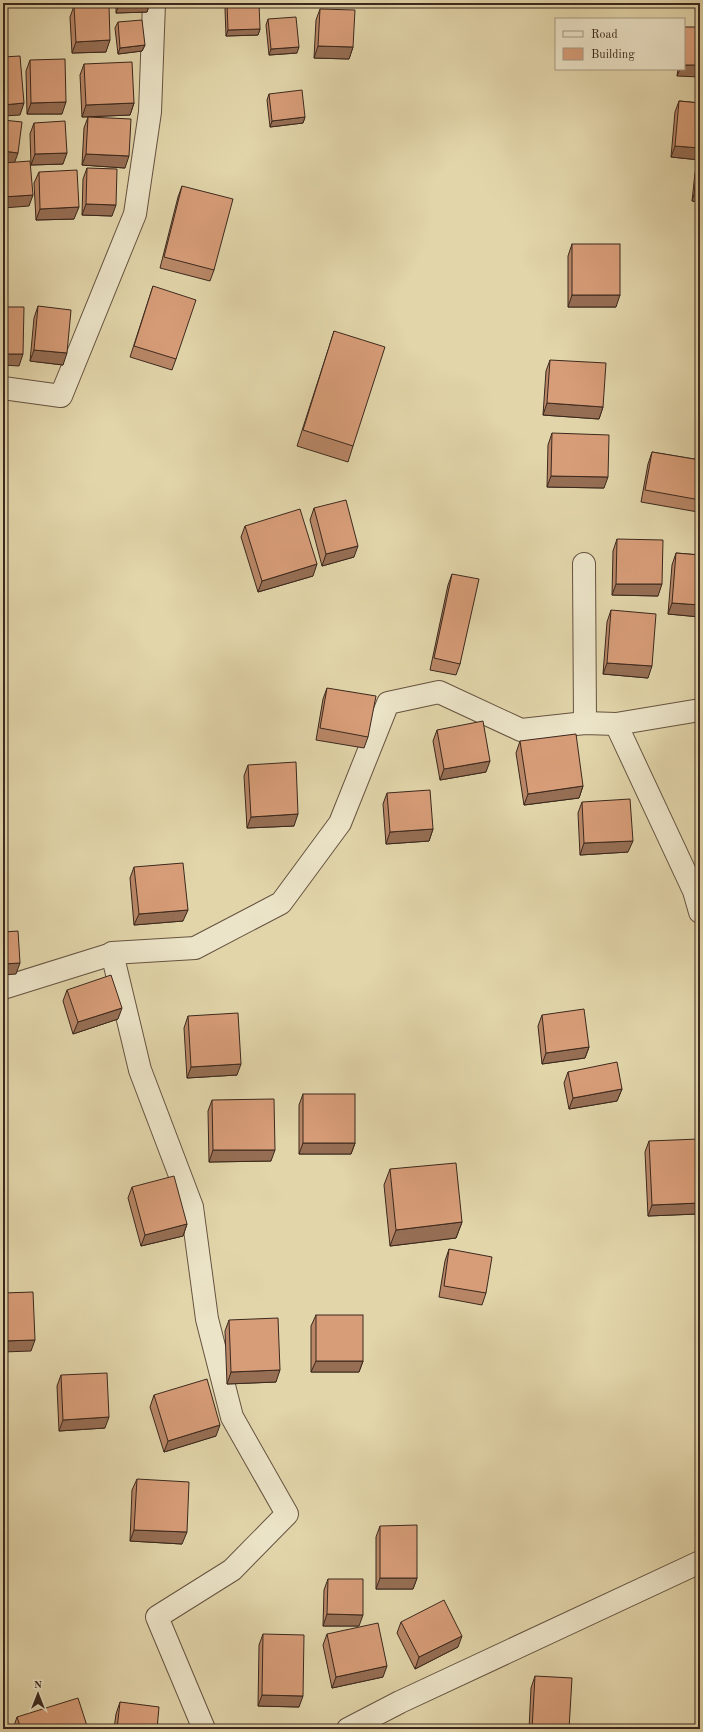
<svg xmlns="http://www.w3.org/2000/svg" width="703" height="1732" font-family="'Old Standard TT',serif">
	<style>
		.lines { fill: none; stroke-linecap: round; stroke-linejoin: round }
		.street-casing { stroke: #655340; stroke-width: 24 }
		.street { stroke: #ece4c8; stroke-width: 22 }
		.wall { fill: #b98767; stroke: #3b281d }
		.shaded-wall { fill: #966e54; stroke: #3b281d }
		.building { fill: #d79d78; stroke: #3b281d }
	</style>
	<rect width="100%" height="100%" fill="#e2d5aa"/>
	<filter id="stains"><feTurbulence type="fractalNoise" baseFrequency=".005" numOctaves="4"/><feColorMatrix values="0 0 0 0 .2 0 0 0 0 .09 0 0 0 0 .02 0 0 0 .5 -.17"/></filter>
	<radialGradient id="worn" r=".72"><stop offset=".6" stop-color="#630" stop-opacity="0"/><stop offset="1" stop-color="#630" stop-opacity=".3"/></radialGradient>
	<g class="lines">
		<!-- street casing -->
		<g class="street-casing">
			<g id="street">
				<path d="M3,388L61,396L135,214L150,112L154,3"/>
				<path d="M584,564L585,723"/>
				<path d="M616,724L694,891L700,912"/>
				<path d="M3,988L112,954"/>
				<path d="M204,1729L157,1617L232,1570L287,1514L232,1417L207,1319L192,1207L140,1070L112,953L195,948L281,903L340,823L388,703L439,692L521,730L585,723L616,724L700,710"/>
				<path d="M348,1729L400,1702L700,1562"/>
			</g>
		</g>
		<!-- street -->
		<use href="#street" class="street"/>
	</g>
	<!-- wall -->
	<g class="wall">
		<path d="M116,3H149V6L147,12L116,13Z"/>
		<path d="M227,3L260,29L258,35L226,36L225,9Z"/>
		<path d="M74,6L106,52L72,53L70,17Z"/>
		<path d="M320,9L353,47L349,59L314,58L316,20Z"/>
		<path d="M268,19L297,53L269,55L266,25Z"/>
		<path d="M118,22L145,45L142,51L118,54L115,28Z"/>
		<path d="M30,60L62,114H27L26,71Z"/>
		<path d="M84,64L134,103L130,115L82,117L80,75Z"/>
		<path d="M678,69H684L677,76Z"/>
		<path d="M269,94L305,117L303,123L270,127L267,100Z"/>
		<path d="M679,101L700,103V160L671,157L675,112Z"/>
		<path d="M88,117L125,168L82,165L84,128Z"/>
		<path d="M34,123L63,164L31,165L30,134Z"/>
		<path d="M697,167H700V202L692,201L695,173Z"/>
		<path d="M87,168L112,216L82,215L83,179Z"/>
		<path d="M39,172L74,219L36,220L34,183Z"/>
		<path d="M182,186L214,270L210,281L160,268L178,197Z"/>
		<path d="M572,244L616,307H568V256Z"/>
		<path d="M153,286L176,359L172,370L130,357Z"/>
		<path d="M38,306L63,365L30,361L34,318Z"/>
		<path d="M334,331L353,446L348,462L297,446L329,347Z"/>
		<path d="M550,360L603,407L599,419L543,415L546,371Z"/>
		<path d="M552,433L604,488L547,487L548,445Z"/>
		<path d="M652,452L700,460V506L698,512L641,502L648,464Z"/>
		<path d="M314,508L354,557L322,566L310,520Z"/>
		<path d="M245,526L313,576L258,592L241,537Z"/>
		<path d="M617,539L658,596L612,595L613,551Z"/>
		<path d="M676,553L700,555V617L668,614L672,565Z"/>
		<path d="M452,574L460,664L456,675L430,670L448,585Z"/>
		<path d="M611,610L648,678L603,674L607,622Z"/>
		<path d="M327,688L368,737L364,748L316,740L323,699Z"/>
		<path d="M437,730L486,772L440,780L433,741Z"/>
		<path d="M520,741L583,786L579,798L524,805L516,753Z"/>
		<path d="M248,765L294,826L247,828L244,776Z"/>
		<path d="M387,793L433,829L429,841L386,844L383,804Z"/>
		<path d="M582,802L628,852L580,855L578,813Z"/>
		<path d="M134,867L183,921L134,925L130,878Z"/>
		<path d="M67,990L118,1019L73,1034L63,1001Z"/>
		<path d="M542,1015L589,1047L585,1058L542,1064L538,1026Z"/>
		<path d="M188,1016L237,1075L187,1078L184,1028Z"/>
		<path d="M568,1072L622,1089L617,1101L569,1109L564,1083Z"/>
		<path d="M303,1094L355,1143L351,1154H299V1105Z"/>
		<path d="M212,1100L271,1161L209,1162L208,1111Z"/>
		<path d="M649,1141L700,1167V1207L697,1214L648,1216L645,1152Z"/>
		<path d="M390,1169L462,1222L456,1238L390,1246L384,1185Z"/>
		<path d="M132,1187L187,1224L183,1236L141,1246L128,1198Z"/>
		<path d="M449,1249L486,1293L482,1305L439,1297L445,1261Z"/>
		<path d="M316,1315L363,1361L359,1372H311V1326Z"/>
		<path d="M229,1320L276,1382L227,1384L225,1331Z"/>
		<path d="M61,1375L105,1428L59,1431L57,1386Z"/>
		<path d="M154,1395L216,1436L164,1452L150,1407Z"/>
		<path d="M137,1479L182,1544L130,1541L132,1490Z"/>
		<path d="M380,1526L417,1578L413,1589H376V1537Z"/>
		<path d="M328,1579L359,1626H323L324,1590Z"/>
		<path d="M401,1622L458,1647L415,1669L397,1633Z"/>
		<path d="M263,1634L299,1707L258,1706L259,1645Z"/>
		<path d="M327,1634L383,1677L332,1688L323,1645Z"/>
		<path d="M535,1676L569,1729H529L531,1688Z"/>
		<path d="M120,1702L157,1729H114L116,1714Z"/>
		<path d="M17,1717L88,1729H13Z"/>
	</g>
	<!-- shaded-wall -->
	<g class="shaded-wall">
		<path d="M149,6L147,12L116,13L118,7Z"/>
		<path d="M260,29L258,35L226,36L228,30Z"/>
		<path d="M110,40L106,52L72,53L76,42Z"/>
		<path d="M145,45L142,51L118,54L120,48Z"/>
		<path d="M318,46L353,47L349,59L314,58Z"/>
		<path d="M299,47L297,53L269,55L271,49Z"/>
		<path d="M684,65H700V77L677,76L680,69H684Z"/>
		<path d="M66,102L62,114H27L31,103Z"/>
		<path d="M24,103L20,115L3,116V105Z"/>
		<path d="M134,103L130,115L82,117L86,105Z"/>
		<path d="M305,117L303,123L270,127L272,121Z"/>
		<path d="M675,146L700,148V160L671,157Z"/>
		<path d="M3,151L18,153L14,164L3,163Z"/>
		<path d="M67,153L63,164L31,165L35,154Z"/>
		<path d="M86,154L129,156L125,168L82,165Z"/>
		<path d="M33,195L29,206L3,208V197Z"/>
		<path d="M694,195L700,196V202L692,201Z"/>
		<path d="M86,204L116,205L112,216L82,215Z"/>
		<path d="M79,207L74,219L36,220L40,209Z"/>
		<path d="M572,295H620L616,307H568Z"/>
		<path d="M34,350L67,353L63,365L30,361Z"/>
		<path d="M3,354H23L19,366L3,365Z"/>
		<path d="M547,403L603,407L599,419L543,415Z"/>
		<path d="M551,476L608,477L604,488L547,487Z"/>
		<path d="M358,546L354,557L322,566L326,554Z"/>
		<path d="M317,564L313,576L258,592L262,581Z"/>
		<path d="M616,584H662L658,596L612,595Z"/>
		<path d="M672,603L700,605V617L668,614Z"/>
		<path d="M607,663L652,666L648,678L603,674Z"/>
		<path d="M490,761L486,772L440,780L444,769Z"/>
		<path d="M583,786L579,798L524,805L528,794Z"/>
		<path d="M298,814L294,826L247,828L251,817Z"/>
		<path d="M433,829L429,841L386,844L390,832Z"/>
		<path d="M633,841L628,852L580,855L584,843Z"/>
		<path d="M188,910L183,921L134,925L139,914Z"/>
		<path d="M20,963L16,974L3,975V964Z"/>
		<path d="M122,1008L118,1019L73,1034L78,1022Z"/>
		<path d="M589,1047L585,1058L542,1064L546,1053Z"/>
		<path d="M241,1064L237,1075L187,1078L191,1067Z"/>
		<path d="M622,1089L617,1101L569,1109L573,1098Z"/>
		<path d="M303,1143H355L351,1154H299Z"/>
		<path d="M213,1150H275L271,1161L209,1162Z"/>
		<path d="M700,1203V1207L697,1214L648,1216L652,1205Z"/>
		<path d="M462,1222L456,1238L390,1246L396,1230Z"/>
		<path d="M187,1224L183,1236L141,1246L145,1235Z"/>
		<path d="M35,1340L31,1351L3,1352V1341Z"/>
		<path d="M316,1361H363L359,1372H311Z"/>
		<path d="M280,1370L276,1382L227,1384L231,1372Z"/>
		<path d="M109,1417L105,1428L59,1431L63,1420Z"/>
		<path d="M220,1425L216,1436L164,1452L168,1441Z"/>
		<path d="M134,1530L187,1532L182,1544L130,1541Z"/>
		<path d="M380,1578H417L413,1589H376Z"/>
		<path d="M327,1614L363,1615L359,1626H323Z"/>
		<path d="M462,1636L458,1647L415,1669L419,1657Z"/>
		<path d="M387,1666L383,1677L332,1688L336,1677Z"/>
		<path d="M262,1695L303,1696L299,1707L258,1706Z"/>
	</g>
	<!-- building -->
	<g class="building">
		<path d="M118,3H149V6L118,7Z"/>
		<path d="M227,3H259L260,29L228,30Z"/>
		<path d="M109,5L110,40L76,42L74,6Z"/>
		<path d="M320,9L355,10L353,47L318,46Z"/>
		<path d="M296,17L299,47L271,49L268,19Z"/>
		<path d="M142,20L145,45L120,48L118,22Z"/>
		<rect x="684" y="27" width="16" height="38"/>
		<path d="M20,56L24,103L3,105V57Z"/>
		<path d="M65,59L66,102L31,103L30,60Z"/>
		<path d="M132,62L134,103L86,105L84,64Z"/>
		<path d="M302,90L305,117L272,121L269,94Z"/>
		<path d="M679,101L700,103V148L675,146Z"/>
		<path d="M88,117L131,119L129,156L86,154Z"/>
		<path d="M3,120L22,122L18,153L3,151Z"/>
		<path d="M65,121L67,153L35,154L34,123Z"/>
		<path d="M30,161L33,195L3,197V163Z"/>
		<path d="M697,167H700V196L694,195Z"/>
		<path d="M87,168L117,169L116,205L86,204Z"/>
		<path d="M77,170L79,207L40,209L39,172Z"/>
		<path d="M182,186L233,199L214,270L164,257Z"/>
		<rect x="572" y="244" width="48" height="51"/>
		<path d="M3,268L5,290H3Z"/>
		<path d="M153,286L196,300L176,359L134,346Z"/>
		<path d="M38,306L71,310L67,353L34,350Z"/>
		<path d="M3,307H24L23,354H3Z"/>
		<path d="M334,331L385,347L353,446L303,430Z"/>
		<path d="M550,360L606,363L603,407L547,403Z"/>
		<path d="M552,433L609,435L608,477L551,476Z"/>
		<path d="M652,452L700,460V500L645,490Z"/>
		<path d="M346,500L358,546L326,554L314,508Z"/>
		<path d="M300,509L317,564L262,581L245,526Z"/>
		<path d="M617,539L663,540L662,584H616Z"/>
		<path d="M676,553L700,555V605L672,603Z"/>
		<path d="M452,574L479,579L460,664L434,658Z"/>
		<path d="M611,610L656,614L652,666L607,663Z"/>
		<path d="M327,688L376,696L368,737L320,728Z"/>
		<path d="M483,721L490,761L444,769L437,730Z"/>
		<path d="M576,734L583,786L528,794L520,741Z"/>
		<path d="M296,762L298,814L251,817L248,765Z"/>
		<path d="M430,790L433,829L390,832L387,793Z"/>
		<path d="M630,799L633,841L584,843L582,802Z"/>
		<path d="M183,863L188,910L139,914L134,867Z"/>
		<path d="M18,931L20,963L3,964V932Z"/>
		<path d="M111,975L122,1008L78,1022L67,990Z"/>
		<path d="M584,1009L589,1047L546,1053L542,1015Z"/>
		<path d="M238,1013L241,1064L191,1067L188,1016Z"/>
		<path d="M617,1062L622,1089L573,1098L568,1072Z"/>
		<rect x="303" y="1094" width="52" height="49"/>
		<path d="M274,1099L275,1150H213L212,1100Z"/>
		<path d="M699,1139L700,1167V1203L652,1205L649,1141Z"/>
		<path d="M456,1163L462,1222L396,1230L390,1169Z"/>
		<path d="M174,1176L187,1224L145,1235L132,1187Z"/>
		<path d="M449,1249L492,1257L486,1293L444,1286Z"/>
		<path d="M33,1292L35,1340L3,1341V1293Z"/>
		<rect x="316" y="1315" width="47" height="46"/>
		<path d="M278,1318L280,1370L231,1372L229,1320Z"/>
		<path d="M107,1373L109,1417L63,1420L61,1375Z"/>
		<path d="M207,1379L220,1425L168,1441L154,1395Z"/>
		<path d="M137,1479L189,1482L187,1532L134,1530Z"/>
		<path d="M417,1525V1578H380V1526Z"/>
		<path d="M328,1579H363V1615L327,1614Z"/>
		<path d="M444,1600L462,1636L419,1657L401,1622Z"/>
		<path d="M378,1623L387,1666L336,1677L327,1634Z"/>
		<path d="M263,1634L304,1635L303,1696L262,1695Z"/>
		<path d="M535,1676L572,1678L569,1729H532Z"/>
		<path d="M78,1698L88,1729H21L17,1717Z"/>
		<path d="M120,1702L159,1707L157,1729H117Z"/>
	</g>
	<!-- margin -->
	<rect width="703" height="1732" fill="none" stroke="#e2d5aa" stroke-width="16"/>
	<rect x="4" y="4" width="695" height="1724" fill="none" stroke="#3b281d" stroke-width="2"/>
	<rect x="8" y="8" width="687" height="1716" fill="none" stroke="#3b281d"/>
	<!-- legend -->
	<rect x="555" y="18" width="130" height="52" fill="#ece4c8" stroke="#a59984"/>
	<rect x="563" y="31" width="20" height="6" fill="#ece4c8" stroke="#a59984"/>
	<text x="591" y="38" font-size="12" fill="#3b281d">Road</text>
	<rect x="563" y="48" width="20" height="12" fill="#d79d78" stroke="#a59984"/>
	<text x="591" y="58" font-size="12" fill="#3b281d">Building</text>
	<!-- north arrow -->
	<g transform="translate(38 1694)" stroke="#ece4c8" stroke-width="3" paint-order="stroke">
	<path d="M0-3L7 15L0 10L-7 15Z" fill="#3b281d"/>
	<text y="-6" font-size="11" font-weight="bold" text-anchor="middle" fill="#3b281d">N</text>
	</g>
	<rect width="100%" height="100%" filter="url(#stains)"/>
	<rect width="100%" height="100%" fill="url(#worn)"/>
</svg>
